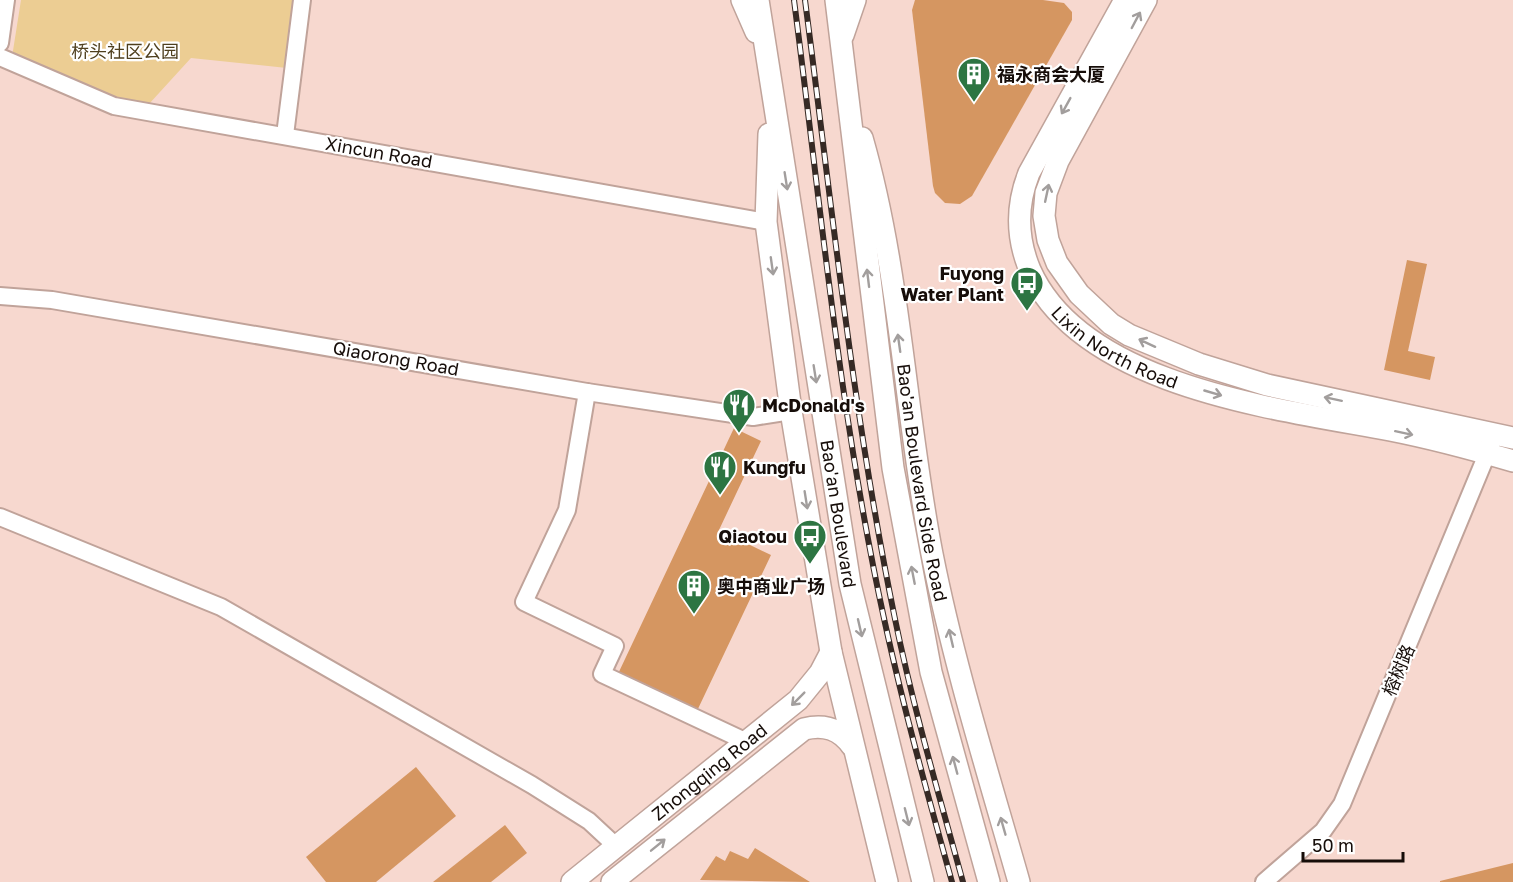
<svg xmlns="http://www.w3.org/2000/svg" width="1513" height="882" font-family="'Golos Text','Noto Sans SC',sans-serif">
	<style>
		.green { fill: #eccd93 }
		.building { fill: #d59661 }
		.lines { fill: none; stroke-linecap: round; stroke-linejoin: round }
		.minor-casing { stroke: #c0a39a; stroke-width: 20 }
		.major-casing { stroke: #c0a39a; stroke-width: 24 }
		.minor { stroke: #fff; stroke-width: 16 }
		.major { stroke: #fff; stroke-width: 21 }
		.rail-casing { stroke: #362a25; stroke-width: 6 }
		.rail { stroke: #fff; stroke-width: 4; stroke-dasharray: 11; stroke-linecap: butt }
		.oneway { stroke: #a29e9d }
		.labels { text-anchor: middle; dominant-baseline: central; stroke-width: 4.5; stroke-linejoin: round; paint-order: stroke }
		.park-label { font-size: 18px; fill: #4f3f1e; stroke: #fff }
		.poi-label { font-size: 18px; font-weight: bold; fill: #160d09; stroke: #fff; text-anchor: start }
		.street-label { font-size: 18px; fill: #160d09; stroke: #fff }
	</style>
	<rect width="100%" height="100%" fill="#f7d8cf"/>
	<!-- green -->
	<path class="green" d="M21,0H296L287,68L191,58L149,104L115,102L12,57Z"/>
	<!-- building -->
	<g class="building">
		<path d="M915,0H1043L1064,3L1072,12V20L972,196L960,204L945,203L935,193L933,186L912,10Z"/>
		<path d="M1407,260L1427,264L1408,351L1435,357L1430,380L1384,370Z"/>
		<path d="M734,428L761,441L719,530L771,555L696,713L617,676Z"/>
		<path d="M416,767L456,816L376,882H326L306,857Z"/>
		<path d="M505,825L527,853L491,882H433Z"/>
		<path d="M755,848L810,882L700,880L716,856L725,861L730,851L748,859Z"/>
		<path d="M1513,863V882H1440V881Z"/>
	</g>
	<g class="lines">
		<!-- minor casing -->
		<g class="minor-casing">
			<g id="minor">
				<path d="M0,43L6,0"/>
				<path d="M0,57L114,106L766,222"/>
				<path d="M285,135L302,0"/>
				<path d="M0,296L52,300L587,392L753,417L791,411"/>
				<path d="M587,392L567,510L524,602L615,646L602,674L747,742"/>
				<path d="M0,517L221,607L532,785L589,821L617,847"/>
				<path d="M1264,882L1323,831L1342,804L1492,442"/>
			</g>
		</g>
		<!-- major casing -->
		<g class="major-casing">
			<g id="major">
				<path d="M742,0L756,32"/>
				<path id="s1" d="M758,0L850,584L923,882"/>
				<path d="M836,0L893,468L931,672L989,882"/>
				<path id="s2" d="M1125,0L1029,173C1016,206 1016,237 1030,270C1082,387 1279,409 1390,430C1431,438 1472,449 1513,461"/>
				<path d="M1146,0L1058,161L1046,193L1044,216L1048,240L1057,263L1079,294L1111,324L1129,335L1199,364L1267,385L1513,438"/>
				<path d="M843,35L855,0"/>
				<path d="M769,134L766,222L791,411L831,652L887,882"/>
				<path id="s3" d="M862,138C901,274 905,416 932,554C954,665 988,773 1019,882"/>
				<path id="s4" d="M572,882L798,700L820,673L831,652"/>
				<path d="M612,882L804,729C824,724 840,729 852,746"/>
			</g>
		</g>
		<!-- minor -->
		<use href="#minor" class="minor"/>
		<!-- major -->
		<use href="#major" class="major"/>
		<!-- rail casing -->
		<g class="rail-casing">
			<g id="rail">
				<path d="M794,0C821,208 840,418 885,623C904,710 928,796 952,882"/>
				<path d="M805,0C832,207 853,415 895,619C913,707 939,795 963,882"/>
			</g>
		</g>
		<!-- rail -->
		<use href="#rail" class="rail"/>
	</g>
	<!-- one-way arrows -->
	<defs><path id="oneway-shaft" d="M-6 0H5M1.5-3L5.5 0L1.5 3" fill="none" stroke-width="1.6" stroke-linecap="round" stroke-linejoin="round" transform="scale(1.5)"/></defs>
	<g class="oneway">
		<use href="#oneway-shaft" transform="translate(1136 20) rotate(-62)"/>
		<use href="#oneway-shaft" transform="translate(1066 106) rotate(119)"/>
		<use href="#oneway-shaft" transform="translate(786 181) rotate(81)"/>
		<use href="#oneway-shaft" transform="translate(1047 193) rotate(-78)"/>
		<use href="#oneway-shaft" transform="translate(772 266) rotate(82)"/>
		<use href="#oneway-shaft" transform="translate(868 278) rotate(-97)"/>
		<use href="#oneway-shaft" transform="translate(899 343) rotate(-98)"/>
		<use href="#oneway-shaft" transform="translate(1147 343) rotate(-155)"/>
		<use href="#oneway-shaft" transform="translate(815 374) rotate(81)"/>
		<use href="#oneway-shaft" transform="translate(1213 393) rotate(16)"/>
		<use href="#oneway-shaft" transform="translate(1333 399) rotate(-168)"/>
		<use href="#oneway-shaft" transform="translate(1404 433) rotate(12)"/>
		<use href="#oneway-shaft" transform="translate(806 500) rotate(81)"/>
		<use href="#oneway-shaft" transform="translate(913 575) rotate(-101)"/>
		<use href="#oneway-shaft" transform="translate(860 628) rotate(77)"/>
		<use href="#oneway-shaft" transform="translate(951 638) rotate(-103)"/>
		<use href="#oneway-shaft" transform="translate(798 699) rotate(135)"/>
		<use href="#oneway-shaft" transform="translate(955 765) rotate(-105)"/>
		<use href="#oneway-shaft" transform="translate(907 817) rotate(76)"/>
		<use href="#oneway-shaft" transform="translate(1003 826) rotate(-106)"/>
		<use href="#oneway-shaft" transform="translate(658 845) rotate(-39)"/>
	</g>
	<!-- icons -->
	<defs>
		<g id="building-pin" transform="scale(1.725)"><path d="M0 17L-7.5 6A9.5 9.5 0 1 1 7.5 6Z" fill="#2d7542" stroke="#fff"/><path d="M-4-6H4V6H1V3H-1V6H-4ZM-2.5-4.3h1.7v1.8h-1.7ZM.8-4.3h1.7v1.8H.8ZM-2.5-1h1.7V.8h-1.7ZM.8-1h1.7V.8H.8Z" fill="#fff"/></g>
		<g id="bus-pin" transform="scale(1.725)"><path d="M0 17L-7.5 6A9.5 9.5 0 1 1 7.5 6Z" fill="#2d7542" stroke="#fff"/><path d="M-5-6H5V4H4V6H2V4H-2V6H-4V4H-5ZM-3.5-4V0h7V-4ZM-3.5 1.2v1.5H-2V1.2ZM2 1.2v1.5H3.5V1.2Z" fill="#fff"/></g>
		<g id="restaurant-pin" transform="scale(1.725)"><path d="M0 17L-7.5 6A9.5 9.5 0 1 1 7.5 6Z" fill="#2d7542" stroke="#fff"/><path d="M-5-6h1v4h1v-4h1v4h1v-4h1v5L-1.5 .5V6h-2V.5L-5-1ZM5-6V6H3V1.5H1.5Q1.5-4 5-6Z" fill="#fff"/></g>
	</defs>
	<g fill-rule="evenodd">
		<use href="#building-pin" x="974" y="74"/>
		<use href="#bus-pin" x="1027" y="283"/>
		<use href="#restaurant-pin" x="739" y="405"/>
		<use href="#restaurant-pin" x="720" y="467"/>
		<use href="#bus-pin" x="810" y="536"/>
		<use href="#building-pin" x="694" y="586"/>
	</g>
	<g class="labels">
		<!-- park labels -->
		<g class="park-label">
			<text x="125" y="51">桥头社区公园</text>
		</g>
		<!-- poi labels -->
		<g class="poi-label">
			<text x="997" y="74">福永商会大厦</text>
			<text x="1004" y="273" text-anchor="end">Fuyong<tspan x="1004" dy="21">Water Plant</tspan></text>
			<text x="762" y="405">McDonald's</text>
			<text x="743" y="467">Kungfu</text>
			<text x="787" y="536" text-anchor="end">Qiaotou</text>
			<text x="717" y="586">奥中商业广场</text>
		</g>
		<!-- street labels -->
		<g class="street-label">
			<text transform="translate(379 152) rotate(10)">Xincun Road</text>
			<text stroke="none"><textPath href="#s2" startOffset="416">Lixin North Road</textPath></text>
			<text transform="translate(396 358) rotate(10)">Qiaorong Road</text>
			<text stroke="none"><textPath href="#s3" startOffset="350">Bao'an Boulevard Side Road</textPath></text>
			<text stroke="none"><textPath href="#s1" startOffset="520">Bao'an Boulevard</textPath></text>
			<text transform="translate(1398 670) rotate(-67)">榕树路</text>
			<text stroke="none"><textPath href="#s4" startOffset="176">Zhongqing Road</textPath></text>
		</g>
	</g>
	<!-- scale -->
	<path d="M1303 852v9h100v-9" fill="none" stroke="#160d09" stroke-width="3"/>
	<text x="1312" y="852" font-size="18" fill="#160d09" stroke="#ffffff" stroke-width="4.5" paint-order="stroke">50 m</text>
</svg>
